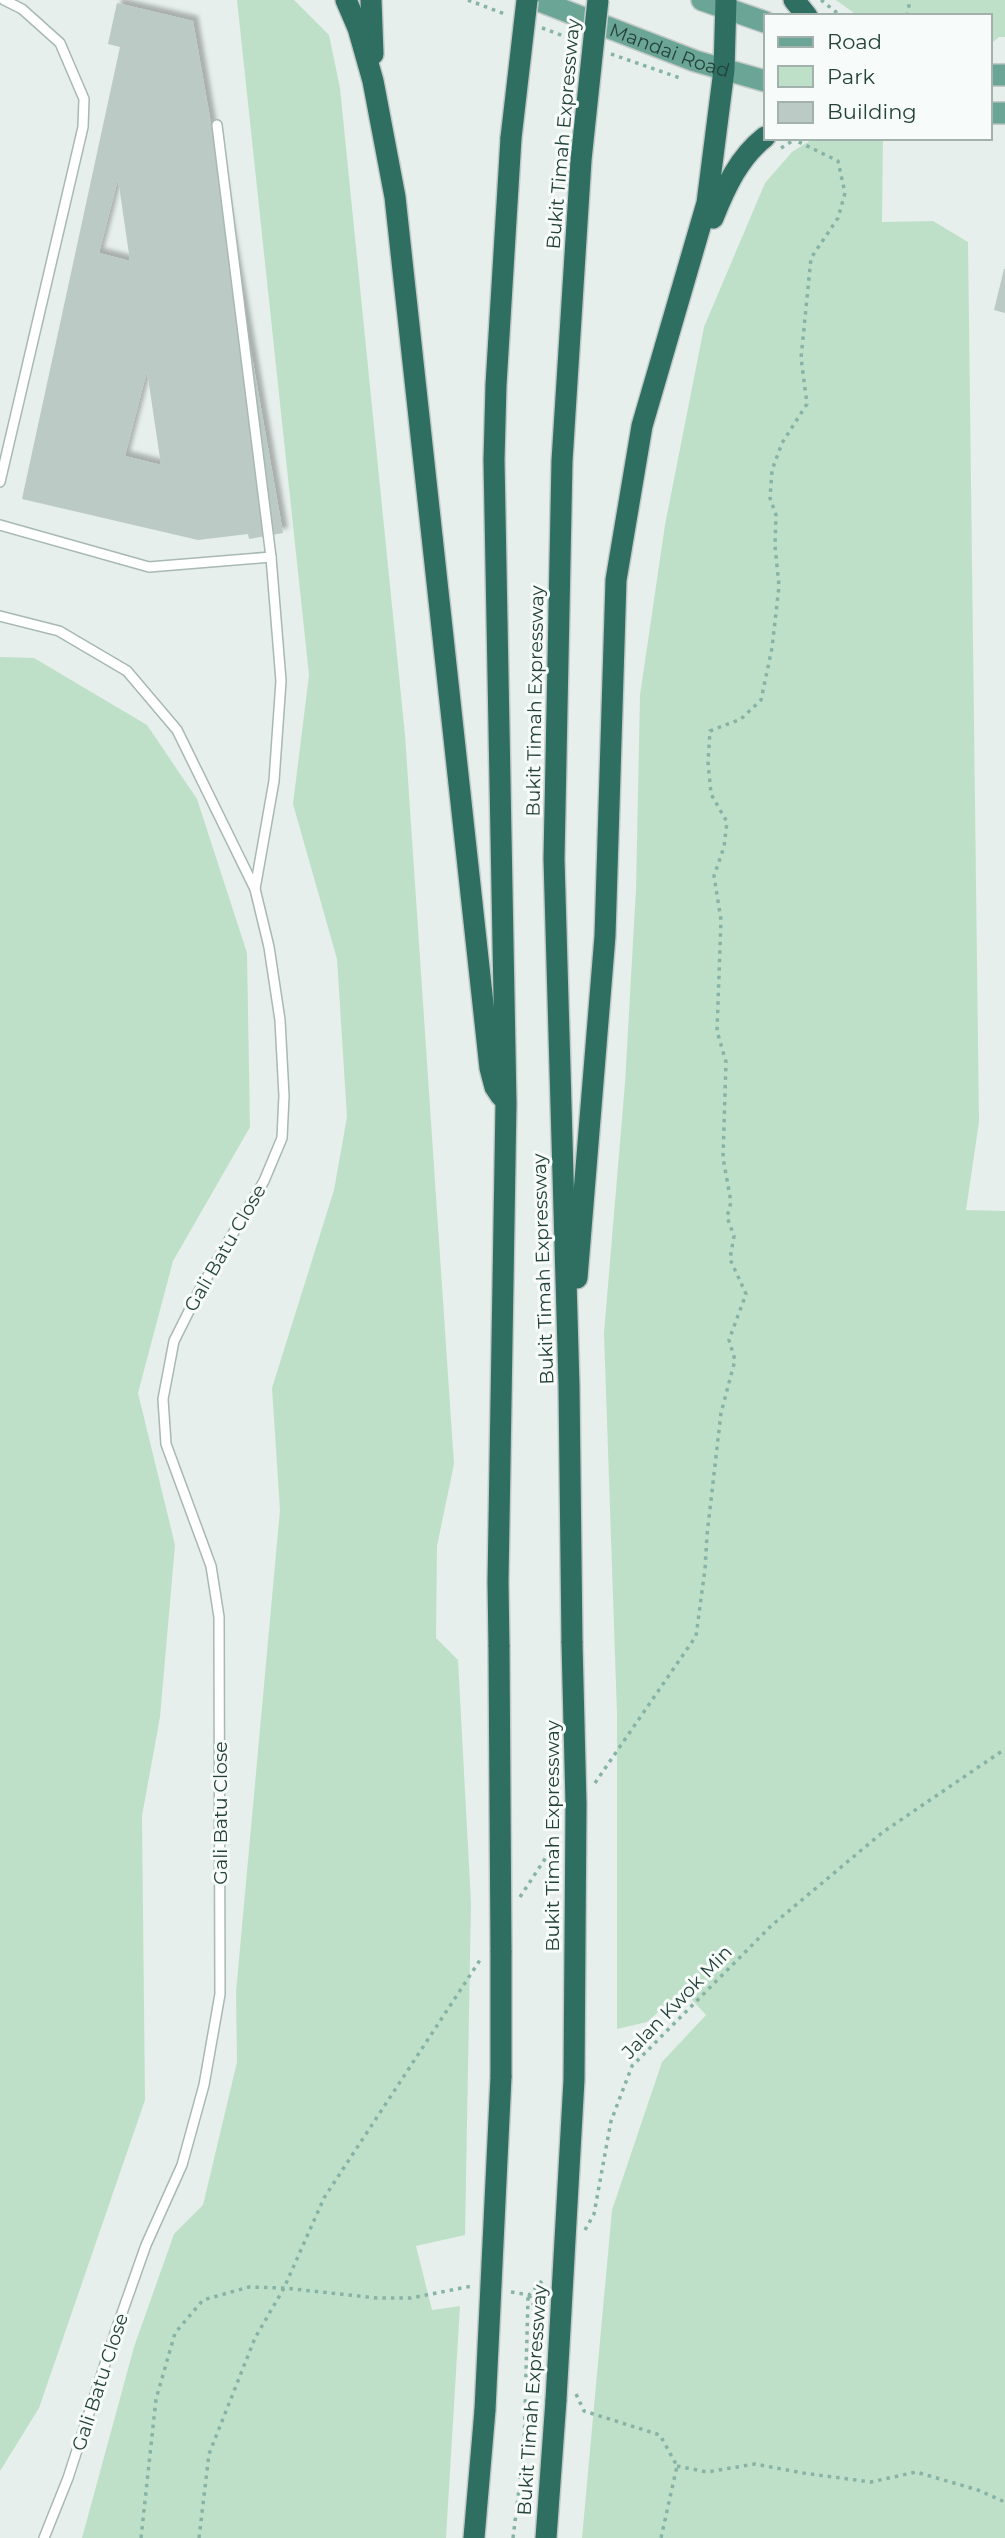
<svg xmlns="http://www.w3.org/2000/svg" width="1005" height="2538" font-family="Montserrat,sans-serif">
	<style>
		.green { fill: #bfe0c8 }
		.building { fill: #bbcac4; fill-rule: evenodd; filter: url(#shadow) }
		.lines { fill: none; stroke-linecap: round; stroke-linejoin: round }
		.lane-casing { stroke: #a8b8b2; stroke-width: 12 }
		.primary-casing { stroke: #c2cac8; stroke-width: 24 }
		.highway-casing { stroke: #c2cac8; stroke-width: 24 }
		.path { stroke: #86b3a5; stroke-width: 3.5; stroke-dasharray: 3.5 5; stroke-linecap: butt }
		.lane { stroke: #fff; stroke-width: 9 }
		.primary { stroke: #6aa596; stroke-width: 21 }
		.highway { stroke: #2f6f62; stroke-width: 21 }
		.highway-bridge-casing { stroke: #c2cac8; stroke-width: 24; stroke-linecap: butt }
		.highway-bridge { stroke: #2f6f62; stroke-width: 21 }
		.labels { text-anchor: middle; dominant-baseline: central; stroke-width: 6; stroke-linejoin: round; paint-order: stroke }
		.street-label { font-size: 19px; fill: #24423a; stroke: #f7fbf9 }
	</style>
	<defs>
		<filter id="shadow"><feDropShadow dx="5" dy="-5" stdDeviation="2" flood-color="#0004"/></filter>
	</defs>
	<rect width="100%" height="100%" fill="#e6efeb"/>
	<!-- green -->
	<g class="green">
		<path d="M237,0H294L329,35L340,88L405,735L454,1464L437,1546L436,1638L458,1660L471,1903L465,2235L416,2246L432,2310L460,2306L446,2538H82L134,2347L174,2234L203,2205L237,2062L236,1992L280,1510L272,1388L334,1190L347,1117L337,959L293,804L309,675Z"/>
		<path d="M836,0H1005V37H999L989,45V16H858Z"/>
		<path d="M814,138H883L882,222L933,221L968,242L979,1122L966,1210L1005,1211V2538H582L612,2210L662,2062L706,2015L683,1990L647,2022L617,2029V1714L604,1333L625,1083L636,889L640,695L665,525L704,327L765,183L792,152Z"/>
		<path d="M0,657L34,658L147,725L197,799L247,953L250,1127L173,1261L138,1393L175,1545L160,1717L142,1816L145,2100L39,2408L0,2471Z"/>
	</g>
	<!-- building -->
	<g class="building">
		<path d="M117,3L193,21L283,533L249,539L248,534L198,540L22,499L120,47L108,44ZM118,179L130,261L99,253ZM147,371L161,465L125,456Z"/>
		<path d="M1004,269H1005V313L994,310Z"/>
	</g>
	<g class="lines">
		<!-- lane casing -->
		<g class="lane-casing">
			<g id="lane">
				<path d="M217,125L271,557L281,681L274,781L255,889"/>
				<path d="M0,482L83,127L84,99L60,43L22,9L4,0"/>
				<path d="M0,525L149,567L271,557"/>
				<path d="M0,616L59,631L127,671L177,730L255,889L269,947L280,1020L284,1096L282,1138L264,1181L199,1291L174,1341L163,1399L166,1444L211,1566L219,1617L220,1994L204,2085L182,2165L146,2245L116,2330L68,2478L44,2538"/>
			</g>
		</g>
		<!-- primary casing -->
		<g class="primary-casing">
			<g id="primary">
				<path id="s1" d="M537,0L695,61L765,81"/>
				<path d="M702,0L765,22"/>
				<path d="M989,75H1005"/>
				<path d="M989,113H1005"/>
			</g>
		</g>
		<!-- highway casing -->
		<g class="highway-casing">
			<g id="highway">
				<path d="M346,0L358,28L373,81L395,197L490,1068L495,1087L501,1096"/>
				<path d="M371,0L373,54"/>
				<path d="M794,0L807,16"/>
				<path d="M713,218C725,188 739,157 765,137"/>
				<path d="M577,1278L605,936L616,580L642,426L707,203L724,70L726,0"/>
				<path d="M572,1643L569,1385L554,859L562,461L581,160"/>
				<path d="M499,1647L498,1582L506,1103L494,460L496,385L511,138"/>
				<path d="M501,1951V2077"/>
				<path d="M474,2538L485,2410"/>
				<path d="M546,2538L556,2400"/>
			</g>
		</g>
		<!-- path -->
		<g class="path">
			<path d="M468,0L505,14"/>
			<path d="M821,0L841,16"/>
			<path d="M907,16L910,0"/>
			<path d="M542,28L574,40"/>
			<path d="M611,54L680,78"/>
			<path d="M781,148L797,138"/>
			<path d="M595,1783L696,1636L705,1569L707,1535L721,1413L735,1360L729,1340L746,1294L730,1259L734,1236L727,1217L731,1202L723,1158L726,1062L717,1031L721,920L714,876L724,847L727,822L711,794L708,762L710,731L741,719L761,700L772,648L779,586L775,546L776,515L770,498L772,470L782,443L807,404L801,358L811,258L838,218L845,193L838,161L795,140"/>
			<path d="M520,1897L556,1842"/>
			<path d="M585,2230L594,2214L611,2121L632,2066L772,1925L883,1832L1005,1749"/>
			<path d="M511,2292L529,2295L542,2281"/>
			<path d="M529,2295L541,2321"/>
			<path d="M576,2394L584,2411L660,2435L677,2466L661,2538"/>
			<path d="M677,2466L707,2472L755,2464L803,2473L871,2482L916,2472L978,2490L1005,2502"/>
			<path d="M141,2538L156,2399L175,2333L203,2300L249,2287L284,2288L377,2298H411L472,2286"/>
			<path d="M199,2538L209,2454L255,2338L284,2288L324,2198L482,1957"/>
			<path d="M513,2538L524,2448L528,2297"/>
		</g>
		<!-- lane -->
		<use href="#lane" class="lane"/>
		<!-- primary -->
		<use href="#primary" class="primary"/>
		<!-- highway -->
		<use href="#highway" class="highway"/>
		<!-- highway-bridge casing -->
		<g class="highway-bridge-casing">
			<g id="highway-bridge">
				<path d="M511,138L527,0"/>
				<path d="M581,160L598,0"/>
				<path d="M499,1647L501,1951"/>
				<path d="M556,2400L574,2080L576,1804L572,1643"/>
				<path d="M485,2410L501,2077"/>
			</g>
		</g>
		<!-- highway-bridge -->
		<use href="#highway-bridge" class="highway-bridge"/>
	</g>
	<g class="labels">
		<!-- street labels -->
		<g class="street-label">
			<text stroke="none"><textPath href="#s1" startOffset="142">Mandai Road</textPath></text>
			<text transform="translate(563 134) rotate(-85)">Bukit Timah Expressway</text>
			<text transform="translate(535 701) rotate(-89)">Bukit Timah Expressway</text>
			<text transform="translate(225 1248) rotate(-60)">Gali Batu Close</text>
			<text transform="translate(543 1269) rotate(-92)">Bukit Timah Expressway</text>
			<text transform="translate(220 1813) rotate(-90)">Gali Batu Close</text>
			<text transform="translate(552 1836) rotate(-90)">Bukit Timah Expressway</text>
			<text transform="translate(677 2002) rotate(-46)">Jalan Kwok Min</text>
			<text transform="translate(100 2382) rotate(-72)">Gali Batu Close</text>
			<text transform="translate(532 2400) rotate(-86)">Bukit Timah Expressway</text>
		</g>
	</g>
	<!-- legend -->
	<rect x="764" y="14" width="228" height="126" fill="#f7fbf9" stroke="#a3b1ad" stroke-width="2"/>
	<rect x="778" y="37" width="35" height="10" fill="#6aa596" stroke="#a3b1ad" stroke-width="2"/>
	<text x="827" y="49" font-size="21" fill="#24423a">Road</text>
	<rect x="778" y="66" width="35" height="21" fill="#bfe0c8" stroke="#a3b1ad" stroke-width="2"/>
	<text x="827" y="84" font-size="21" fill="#24423a">Park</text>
	<rect x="778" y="102" width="35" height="21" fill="#bbcac4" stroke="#a3b1ad" stroke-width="2"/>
	<text x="827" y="119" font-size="21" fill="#24423a">Building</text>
</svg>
